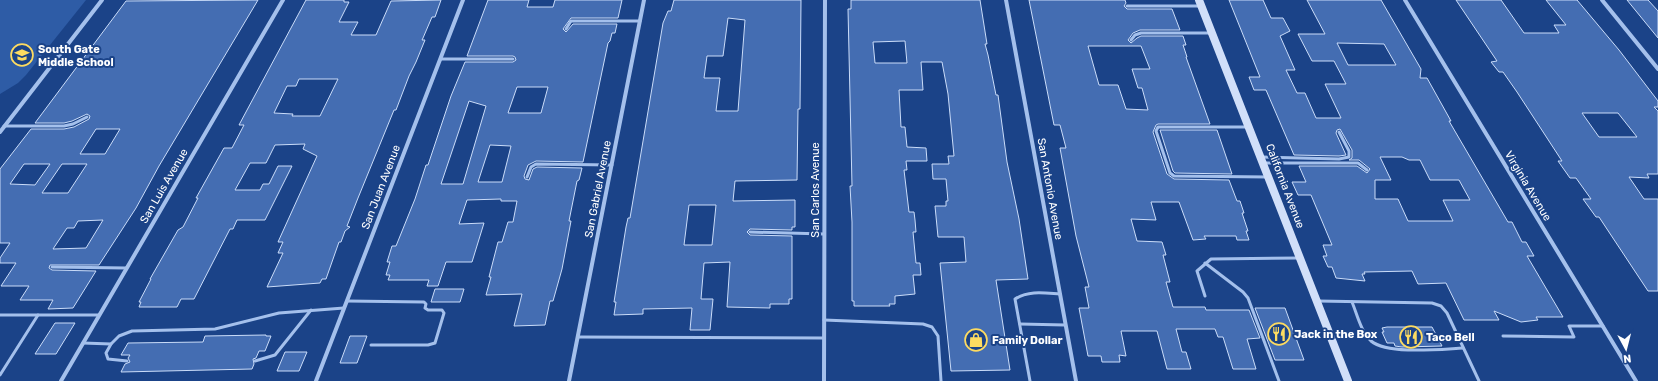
<svg xmlns="http://www.w3.org/2000/svg" width="1658" height="381" font-family="Rubik,sans-serif">
	<style>
		.green { fill: #2e5ca6 }
		.building { fill: #446db2; stroke: #cadcf9; fill-rule: evenodd }
		.lines { fill: none; stroke-linecap: round; stroke-linejoin: round }
		.service { stroke: #a4c0ec; stroke-width: 3 }
		.minor { stroke: #a4c0ec; stroke-width: 4 }
		.secondary { stroke: #d1dff9; stroke-width: 8 }
		.labels { text-anchor: middle; dominant-baseline: central; stroke-width: 4; stroke-linejoin: round; paint-order: stroke }
		.poi-label { font-size: 11px; font-weight: bold; fill: #fff; stroke: #1b4388; text-anchor: start }
		.street-label { font-size: 11px; fill: #fff; stroke: #1b4388 }
	</style>
	<rect width="100%" height="100%" fill="#1b4388"/>
	<!-- green -->
	<path class="green" d="M0,0H86L26,75L18,83L0,94Z"/>
	<!-- building -->
	<g class="building">
		<path d="M258,0L159,166L136,208L99,265H50L49,268L52,270L96,271L73,308L48,309L53,300H20L29,286H1L16,263H0V258L10,243H0V169L31,129H64L74,127L89,119L90,116L87,114L72,121L64,123H35L126,1ZM96,129H120L105,154H80ZM24,164H50L35,185L10,184ZM62,164H87L68,193H42ZM103,220L86,248L53,249L67,228H74L78,221Z"/>
		<path d="M306,0H344V2H349L339,22H358L351,35H376L391,1L441,0L435,17H432L423,38L422,40H425L416,62L409,76L396,110H394L358,198L347,226L350,227L345,231L341,242H339L326,279H322L320,283L267,287L283,253H278L283,242H278L317,156L303,149L305,144L275,145L266,163H250L235,190H260L263,184H269L278,166H292L265,220H237L233,229H230L194,299H181L177,307H139L141,302H139L151,279H150L178,230L183,227L198,198H196L224,148H232L244,125H239ZM299,79H338L320,116H292L293,114L274,113L287,86H296Z"/>
		<path d="M488,0H529L527,7H553L555,0H622L618,18H571L563,29L566,32L573,24H617L615,33H612L610,41L608,43L583,162L536,161L528,165L524,176L525,179L529,180L533,169L537,167L582,168L579,180L577,181L569,221H571L562,269L553,301H550L545,325L514,326L522,294L486,295L491,277H489L498,242H502L508,222H513L517,201H501V199L467,200L459,224L484,223L472,262H446L438,286H427L429,280H388L390,275H386L390,262H387L392,246H396L415,199L426,165H428L451,96L465,62H513L516,60L515,57L513,56H467ZM517,87H548L541,113H508ZM469,101L486,106L463,184H441ZM490,145L511,146L502,182H478Z"/>
		<path d="M674,0H801L800,109H798L797,180L735,181L733,201L795,200V227H792V230L750,229L747,232L750,235L792,236V299H789V304H770V308L727,307L730,262L704,263L701,299H713L710,330H690L692,308L643,309V314L614,315L616,302H614L626,227L628,218H630L663,23L668,11H671ZM728,18L745,20L738,111H716L720,78H704L707,56H723ZM689,205H716L712,245H684Z"/>
		<path d="M851,0H980L987,44H985L988,55L996,95H998L1007,162L1019,219L1028,279L996,280L1010,370L951,371L940,263L966,262L964,237H938L935,206H946V201H948L946,179H933L932,164H949L948,156H954L948,94L942,62H921L923,90H899L901,127H905L907,147L926,148L927,161H906L907,170H904L909,212H914L915,220L916,232H913L916,263H920L921,275H913L915,294L895,296V304H889L890,306H854V301H852V222L850,186H852L848,9H851ZM905,41L907,63H875L873,42Z"/>
		<path d="M1029,0H1125L1126,3L1124,6L1127,9H1172L1180,30H1140L1133,33L1128,40L1131,43L1137,38L1141,36H1183L1186,45H1183L1187,57H1186L1210,124H1158L1156,125L1153,132L1167,174L1174,179L1229,180L1237,201H1240L1244,213H1242L1248,231H1246L1249,240H1237L1236,236H1204L1206,239L1193,240L1179,202H1151L1156,220L1131,219L1137,241L1162,242L1166,255H1163L1170,282H1166L1173,307H1205L1206,310H1249L1260,338L1247,339L1256,369H1233L1223,337H1218L1215,329H1176L1182,352H1186L1191,369H1167L1157,331H1121L1126,356L1119,355L1120,362H1102L1101,356H1088L1079,308H1089L1085,287H1089L1076,236L1060,148H1066L1060,125H1054ZM1088,46H1141L1150,69H1132L1138,88H1142L1148,110L1126,109L1118,85H1099Z"/>
		<path d="M1229,0H1263L1271,18H1283L1290,31L1280,36L1295,70H1286L1297,93H1305L1316,118H1341L1325,84H1346L1334,61H1312L1298,34H1325L1307,0H1381L1421,69L1420,78H1427L1451,121H1449L1508,222H1512L1522,242H1526L1534,256H1527L1563,317H1536L1538,320L1521,322L1494,311L1499,320H1464L1446,283L1418,284L1412,271L1364,272L1365,274H1362L1365,281L1336,278L1332,267H1328L1323,256H1327L1323,245H1332L1311,195H1298L1292,182H1306L1299,166H1357L1367,173L1370,169L1359,160H1349L1352,158V150L1340,129L1337,130L1336,133L1346,155L1339,156L1294,155L1266,90H1254L1249,77H1260ZM1337,43L1384,44L1396,65H1348ZM1380,157H1402L1409,160H1420L1430,180H1459L1470,200H1443L1453,221H1408L1398,199H1375V180H1391Z"/>
		<path d="M1456,0H1501L1524,33H1559L1554,25H1566L1546,0H1577L1619,50L1658,101V107H1654L1658,111V174H1647L1649,178L1629,177L1644,199H1658V291H1648L1599,217H1596L1583,199H1591L1576,178H1570L1558,161H1562L1517,92L1503,72H1499L1491,62L1497,61ZM1582,113H1618L1637,137H1599Z"/>
		<path d="M1627,0H1648L1658,11V38Z"/>
		<path d="M1160,130H1217L1232,174L1175,173L1173,171Z"/>
		<path d="M435,289H464L460,302H431Z"/>
		<path d="M1255,308H1285L1304,360H1275Z"/>
		<path d="M55,323H75L56,354H35Z"/>
		<path d="M1387,327H1432L1442,346L1402,347L1395,346L1394,343H1387L1382,332H1384L1382,328Z"/>
		<path d="M266,335V336H271L265,351H259L256,358L253,359L254,364L252,369L121,372L125,364L130,362L128,358L130,355H121L128,343L203,342L205,336Z"/>
		<path d="M350,336H367L357,363H340Z"/>
		<path d="M285,352H307L299,371H277Z"/>
	</g>
	<g class="lines">
		<!-- service -->
		<g class="service">
			<path d="M1127,6H1199"/>
			<path d="M566,29L571,21H640"/>
			<path d="M1131,40L1135,35L1141,33H1210"/>
			<path d="M441,59H513"/>
			<path d="M4,126H64L73,124L87,117"/>
			<path d="M1247,127H1158L1156,131L1170,173L1174,176L1268,177"/>
			<path d="M1262,157L1339,159L1349,157V151L1339,132"/>
			<path d="M1263,163H1358L1367,170"/>
			<path d="M527,177L531,167L536,164L612,165"/>
			<path d="M750,232L824,234"/>
			<path d="M1205,263L1243,292L1248,298L1279,381"/>
			<path d="M52,267L126,268"/>
			<path d="M1205,296L1197,271L1211,259L1299,258"/>
			<path d="M347,301L424,302L426,304L425,308L428,310H442L444,313L435,343L428,345H371"/>
			<path d="M1318,301L1432,303L1441,306L1447,313L1479,381"/>
			<path d="M1352,302C1357,314 1361,332 1371,341C1388,355 1442,349 1463,348"/>
			<path d="M0,315H99"/>
			<path d="M824,320L923,324L932,327L938,336L941,381"/>
			<path d="M1020,324L1065,325"/>
			<path d="M1503,336L1574,337L1569,326H1603"/>
			<path d="M578,337L824,338"/>
			<path d="M83,343L111,344"/>
			<path d="M127,361L108,359L106,353L111,344L119,336L132,331L215,329L279,313L344,308"/>
			<path d="M255,361L275,355L311,310"/>
			<path d="M0,375L38,315"/>
			<path d="M1030,381L1015,299C1029,290 1045,293 1060,294"/>
		</g>
		<!-- minor -->
		<g class="minor">
			<path d="M1006,0L1076,381"/>
			<path d="M1405,0L1636,381"/>
			<path d="M1602,0L1658,69"/>
			<path d="M0,132L102,0"/>
			<path d="M61,381L283,0"/>
			<path d="M316,381L463,0"/>
			<path d="M569,381L644,0"/>
			<path d="M824,381L825,0"/>
		</g>
		<!-- secondary -->
		<path class="secondary" d="M1199,0L1348,381"/>
	</g>
	<!-- icons -->
	<defs>
		<g id="school-ring" transform="scale(1.15)"><circle r="9.5" fill="#1b4388" stroke="#fddb61" stroke-width="1.5"/><path d="M0-5L7-2L0 1L-7-2ZM-4 1L0 2.5L4 1V4Q0 6-4 4Z" fill="#fddb61"/></g>
		<g id="restaurant-ring" transform="scale(1.15)"><circle r="9.5" fill="#1b4388" stroke="#fddb61" stroke-width="1.5"/><path d="M-5-6h1v4h1v-4h1v4h1v-4h1v5L-1.5 .5V6h-2V.5L-5-1ZM5-6V6H3V1.5H1.5Q1.5-4 5-6Z" fill="#fddb61"/></g>
		<g id="shop-ring" transform="scale(1.15)"><circle r="9.5" fill="#1b4388" stroke="#fddb61" stroke-width="1.5"/><path d="M-5-2.5h2.3a2.7 3.5 0 0 1 5.4 0H5L5.5 6h-11ZM-1.5-2.5h3a1.5 2.3 0 0 0-3 0Z" fill="#fddb61"/></g>
	</defs>
	<g fill-rule="evenodd">
		<use href="#school-ring" x="22" y="55"/>
		<use href="#restaurant-ring" x="1279" y="334"/>
		<use href="#restaurant-ring" x="1411" y="337"/>
		<use href="#shop-ring" x="976" y="340"/>
	</g>
	<g class="labels">
		<!-- poi labels -->
		<g class="poi-label">
			<text x="38" y="49">South Gate<tspan x="38" dy="13">Middle School</tspan></text>
			<text x="1294" y="334">Jack in the Box</text>
			<text x="1426" y="337">Taco Bell</text>
			<text x="992" y="340">Family Dollar</text>
		</g>
		<!-- street labels -->
		<g class="street-label">
			<text transform="translate(164 186) rotate(-60)">San Luis Avenue</text>
			<text transform="translate(1285 186) rotate(69)">California Avenue</text>
			<text transform="translate(1528 186) rotate(59)">Virginia Avenue</text>
			<text transform="translate(381 187) rotate(-69)">San Juan Avenue</text>
			<text transform="translate(598 189) rotate(-79)">San Gabriel Avenue</text>
			<text transform="translate(1050 189) rotate(80)">San Antonio Avenue</text>
			<text transform="translate(815 190) rotate(-90)">San Carlos Avenue</text>
		</g>
	</g>
	<!-- north arrow -->
	<g transform="translate(1626 349) rotate(173)" stroke="#1b4388" stroke-width="3" paint-order="stroke">
	<path d="M0-3L7 15L0 10L-7 15Z" fill="#ffffff"/>
	<text y="-6" font-size="11" font-weight="bold" text-anchor="middle" fill="#ffffff">N</text>
	</g>
</svg>
